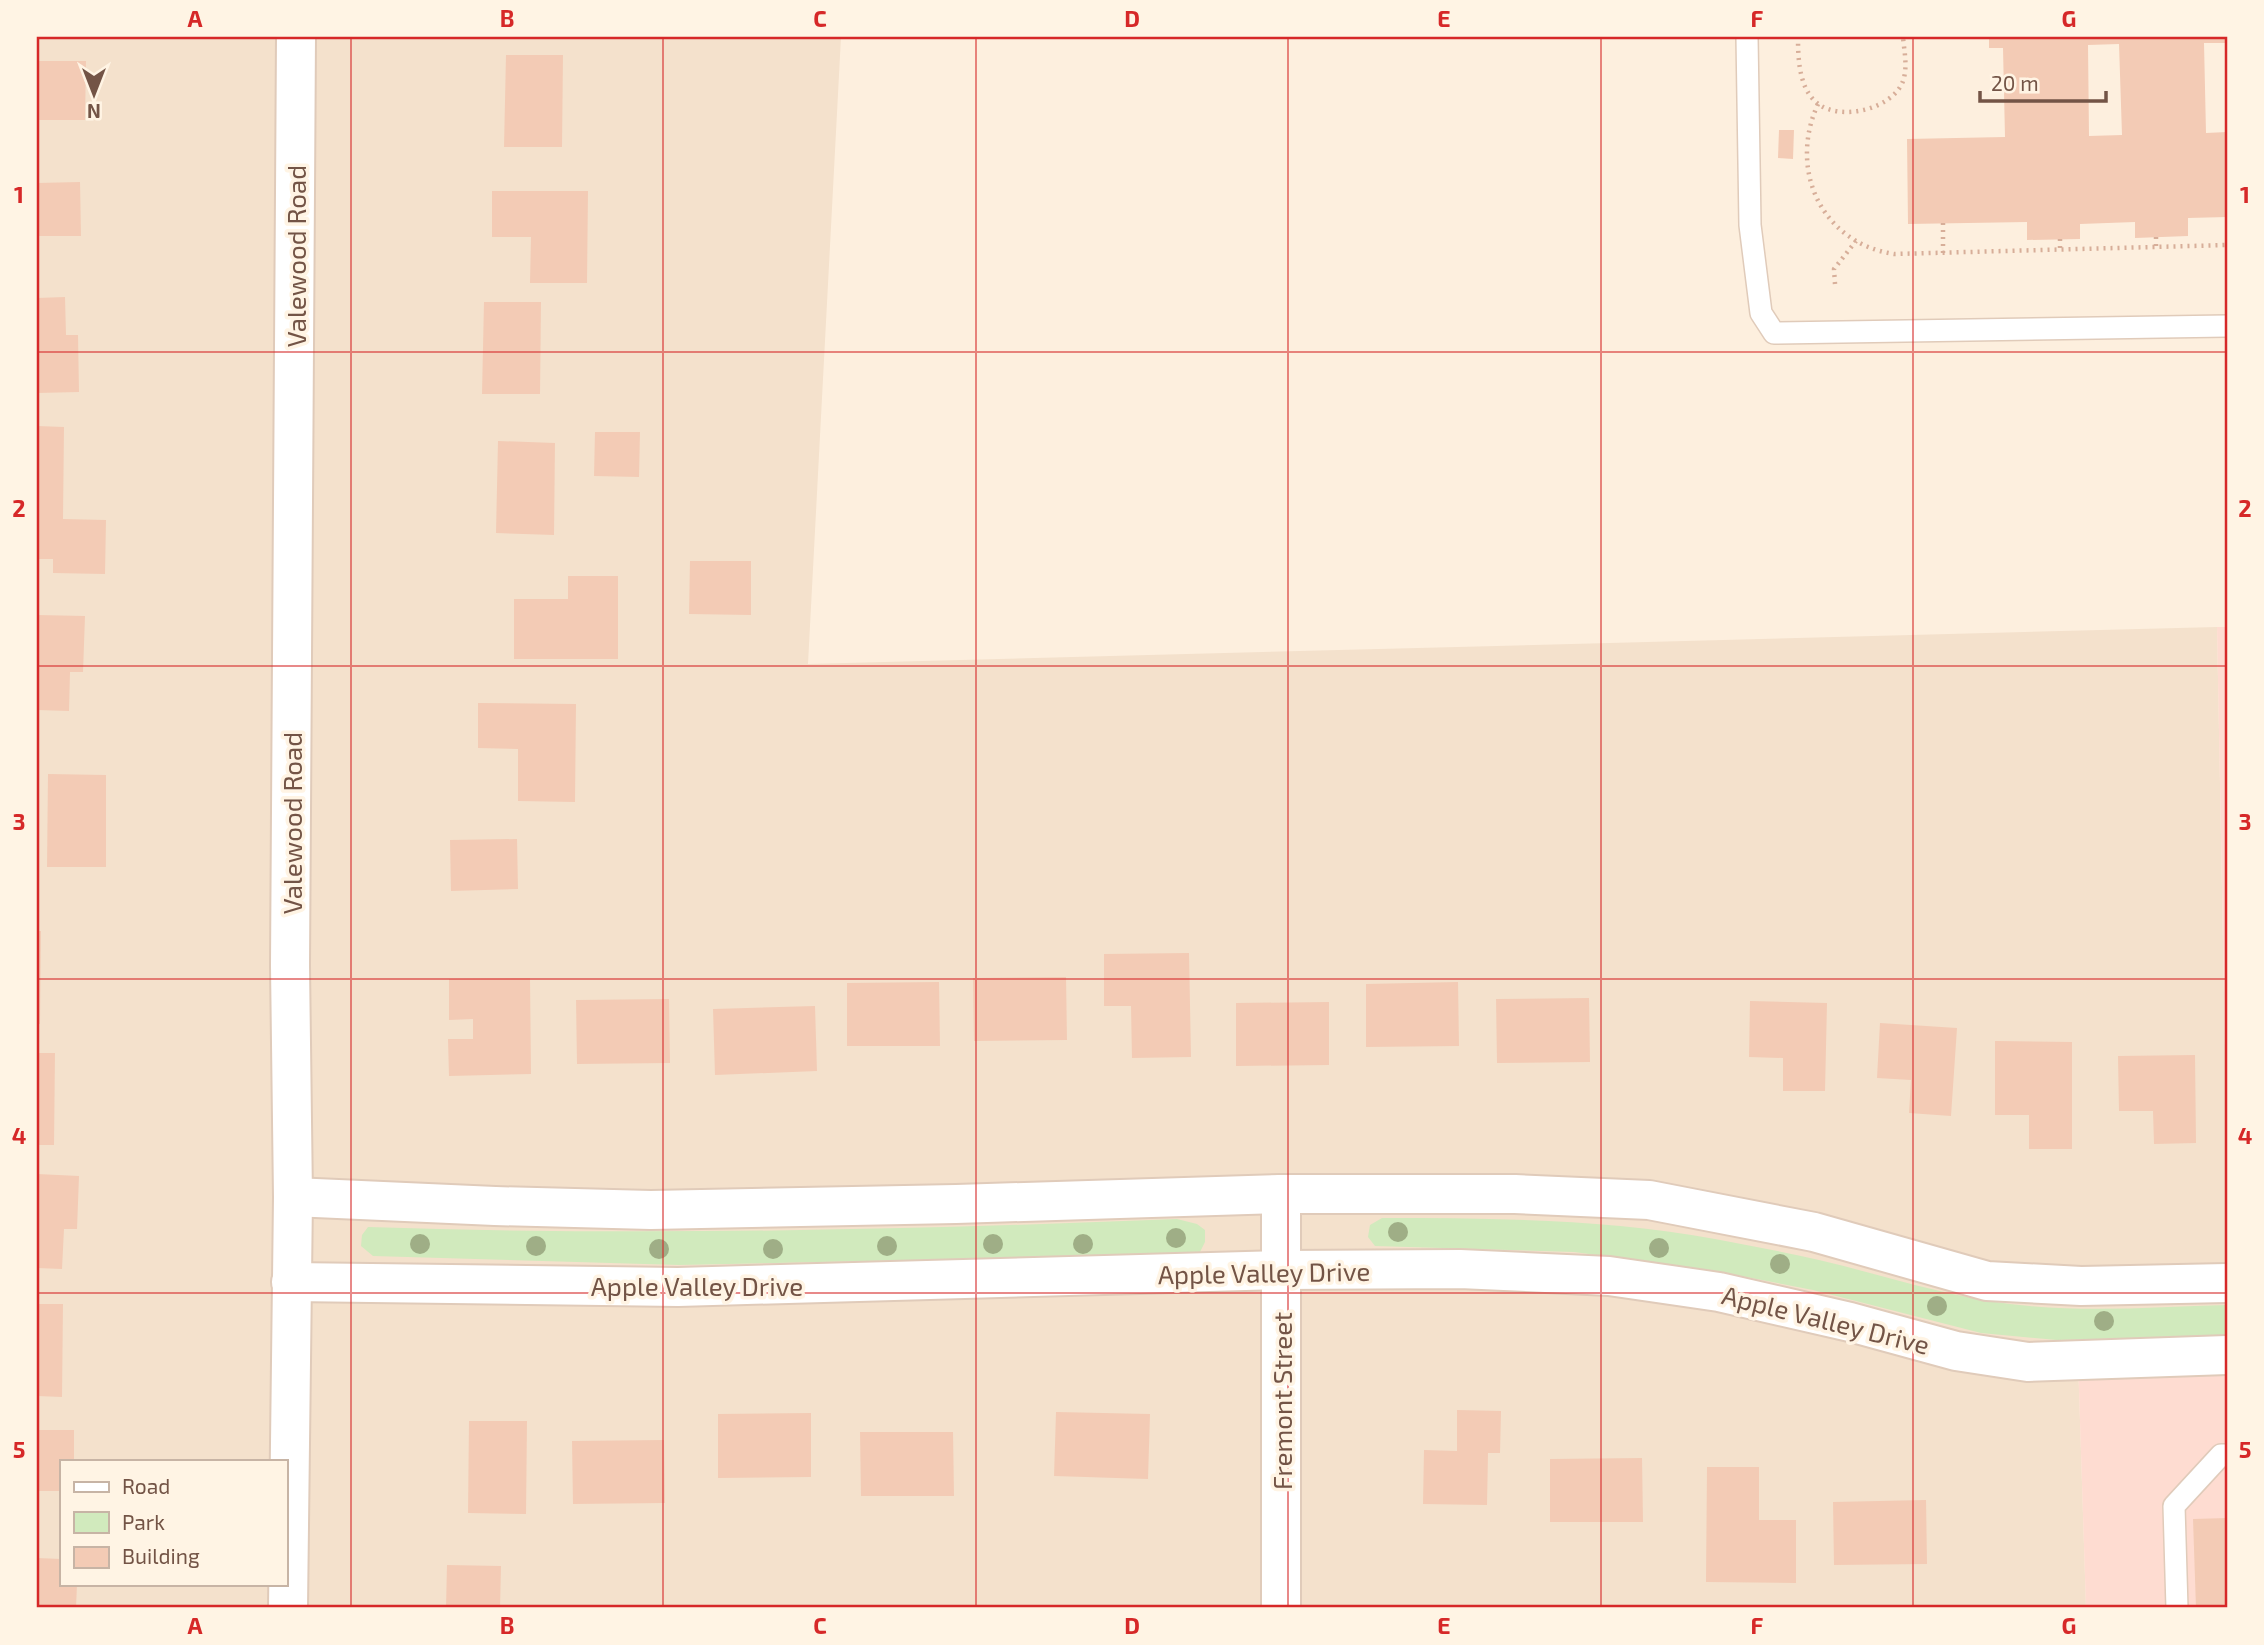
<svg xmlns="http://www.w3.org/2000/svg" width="2264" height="1645" font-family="'Exo 2',sans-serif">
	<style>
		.residential { fill: #f4e1cc; fill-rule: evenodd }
		.commercial { fill: #fedcd1 }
		.green { fill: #d1eabd }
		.building { fill: #f3cbb5; fill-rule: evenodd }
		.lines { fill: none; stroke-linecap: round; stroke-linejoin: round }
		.lane-casing { stroke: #e0cbba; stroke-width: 24 }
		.street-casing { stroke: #e0cbba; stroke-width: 42 }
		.path { stroke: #d7ae99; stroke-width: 4.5; stroke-dasharray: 2 5; stroke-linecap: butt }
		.lane { stroke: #fff; stroke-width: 21 }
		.street { stroke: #fff; stroke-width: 38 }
		.tree { fill: #9fae86 }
		.grid { fill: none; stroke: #d62828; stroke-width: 2; stroke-opacity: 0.55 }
		.labels { text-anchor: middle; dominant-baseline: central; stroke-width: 7; stroke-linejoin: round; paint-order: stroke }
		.street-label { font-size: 26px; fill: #735446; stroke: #fff4e4 }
		.neatline { fill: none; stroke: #d62828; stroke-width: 2.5 }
		.grid-label { font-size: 23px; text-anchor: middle; font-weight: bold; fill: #d62828 }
	</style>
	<rect width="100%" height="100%" fill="#fdefde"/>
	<!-- residential -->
	<path class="residential" d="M37,37H841L808,664L2217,627L2227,1154V1320L2077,1328L2086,1608H37ZM61,1461H285V1584H61Z"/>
	<!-- commercial -->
	<g class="commercial">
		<path d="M2217,627H2227V1154Z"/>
		<path d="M2227,1320V1608H2086L2077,1328Z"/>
	</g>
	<!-- green -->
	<g class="green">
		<path d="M1382,1218C1492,1218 1606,1219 1715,1239C1750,1246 1785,1252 1819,1260C1883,1275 1944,1296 2010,1304C2082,1313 2155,1307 2227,1305V1336L2057,1340L1981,1333L1813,1290L1710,1270L1574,1252L1375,1246L1368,1237L1370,1225Z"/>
		<path d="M1177,1219L1197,1224L1205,1230V1242L1199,1254L679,1265L373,1256L361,1246L362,1235L368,1227C638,1236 907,1230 1177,1219Z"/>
	</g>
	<!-- building -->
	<g class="building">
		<path d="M1989,37H2227V43H2204L2206,133L2227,132V217L2188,218V236L2135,238V222L2080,224V239L2027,240V222L1908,224L1907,139L2005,137L2003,48H1989ZM2119,44L2122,135L2089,136L2088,45Z"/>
		<path d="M506,55H563L562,147H504Z"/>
		<path d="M37,61H86L85,120H37Z"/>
		<path d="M1779,130H1794L1793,159L1778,158Z"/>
		<path d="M80,182L81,236H37V183Z"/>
		<path d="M492,191H588L587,283H530L531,237H492Z"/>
		<path d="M65,297L66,335H78L79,392L37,393V298Z"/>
		<path d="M484,302H541L540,394H482Z"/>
		<path d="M37,426L64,427L63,519L106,520L105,574L53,573V559H37Z"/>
		<path d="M595,432H640L639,477L594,476Z"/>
		<path d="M498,441L555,443L554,535L496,533Z"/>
		<path d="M690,561H751V615L689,614Z"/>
		<path d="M568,576H618V659H514V599H568Z"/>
		<path d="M37,615L85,616L83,672H70L69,711L37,710Z"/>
		<path d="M478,703L576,704L575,802L518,801V749L478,748Z"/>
		<path d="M48,774L106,775V867H47Z"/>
		<path d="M517,839L518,889L451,891L450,840Z"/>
		<path d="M37,931H41L40,1024H37Z"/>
		<path d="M1189,953L1191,1057L1132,1058L1131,1006H1104V954Z"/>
		<path d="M1066,977L1067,1040L974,1041L973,978Z"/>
		<path d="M530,978L531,1074L449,1076L448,1039H473V1019L449,1020V979Z"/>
		<path d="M939,982L940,1046H847V983Z"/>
		<path d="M1458,982L1459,1046L1366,1047V984Z"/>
		<path d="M1589,998L1590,1062L1497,1063L1496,999Z"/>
		<path d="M669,999L670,1063L577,1064L576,1000Z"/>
		<path d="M1750,1001L1827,1003L1825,1091H1783V1058L1749,1057Z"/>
		<path d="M1329,1002V1065L1236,1066V1003Z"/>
		<path d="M815,1006L817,1071L715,1075L713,1009Z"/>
		<path d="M1880,1023L1957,1028L1951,1116L1909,1113L1911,1080L1877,1078Z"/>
		<path d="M1995,1041L2072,1042V1149H2029V1115H1995Z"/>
		<path d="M37,1053H55L54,1145H37Z"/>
		<path d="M2195,1055L2196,1143L2154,1144L2153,1111H2119L2118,1056Z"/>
		<path d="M37,1174L79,1176L77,1229H64L62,1269L37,1268Z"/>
		<path d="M37,1304H63L62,1397L37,1396Z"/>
		<path d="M1457,1410L1501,1411L1500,1453H1488L1487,1505L1423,1504L1424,1450L1457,1451Z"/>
		<path d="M1056,1412L1150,1414L1148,1479L1054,1476Z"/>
		<path d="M811,1413V1477L718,1478V1414Z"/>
		<path d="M469,1421H527L526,1514L468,1513Z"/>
		<path d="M37,1430H74V1461H61V1491H37Z"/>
		<path d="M860,1432H953L954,1496H861Z"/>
		<path d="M664,1440L665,1503L573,1504L572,1441Z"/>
		<path d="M1642,1458L1643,1522H1550V1459Z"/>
		<path d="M1707,1467H1759V1520H1796V1583L1706,1582Z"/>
		<path d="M1926,1500L1927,1564L1834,1565L1833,1502Z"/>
		<path d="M2227,1518V1608H2196L2193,1519Z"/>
		<path d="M37,1558L61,1559V1584H77L76,1608H37Z"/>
		<path d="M447,1565L501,1566L500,1608H446Z"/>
	</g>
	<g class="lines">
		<!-- lane casing -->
		<g class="lane-casing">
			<g id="lane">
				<path d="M1747,37L1750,225L1761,313L1774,333L2227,326"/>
				<path d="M2177,1608L2174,1506L2221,1455H2227"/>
			</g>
		</g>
		<!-- street casing -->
		<g class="street-casing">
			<g id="street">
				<path d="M1281,1194V1608"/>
				<path d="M293,1197L495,1206L651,1210L956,1204L1281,1194H1515L1649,1200L1814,1232L1987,1281L2081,1286L2227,1283"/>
				<path d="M291,1282L678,1287L1281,1270L1460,1269L1609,1276L1719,1292L1850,1322L1956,1351L2028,1362L2227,1355"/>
				<path d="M288,1608L293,1197L290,966L296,37"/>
			</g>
		</g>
		<!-- path -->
		<g class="path">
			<path d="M1798,37C1798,59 1799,88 1817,103C1840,122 1893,109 1903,81C1908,67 1904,50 1903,37"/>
			<path d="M1818,104C1788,169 1821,243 1894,254L2227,245"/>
			<path d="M1943,223V253"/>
			<path d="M2156,237V246"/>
			<path d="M2060,239V249"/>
			<path d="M1835,284L1834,269L1856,241"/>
		</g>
		<!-- lane -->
		<use href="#lane" class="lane"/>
		<!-- street -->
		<use href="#street" class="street"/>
	</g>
	<!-- trees -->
	<g class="tree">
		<circle cx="1398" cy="1232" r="10"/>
		<circle cx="1176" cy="1238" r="10"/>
		<circle cx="420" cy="1244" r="10"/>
		<circle cx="993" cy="1244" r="10"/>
		<circle cx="1083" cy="1244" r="10"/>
		<circle cx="536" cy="1246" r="10"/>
		<circle cx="887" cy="1246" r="10"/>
		<circle cx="1659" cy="1248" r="10"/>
		<circle cx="659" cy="1249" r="10"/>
		<circle cx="773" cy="1249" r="10"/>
		<circle cx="1780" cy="1264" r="10"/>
		<circle cx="1937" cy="1306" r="10"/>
		<circle cx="2104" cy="1321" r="10"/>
	</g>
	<!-- grid -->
	<path class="grid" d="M351,37V1608M663,37V1608M976,37V1608M1288,37V1608M1601,37V1608M1913,37V1608M37,352H2227M37,666H2227M37,979H2227M37,1293H2227"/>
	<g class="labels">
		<!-- street labels -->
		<g class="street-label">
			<text transform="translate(295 256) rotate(-90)">Valewood Road</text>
			<text transform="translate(291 823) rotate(-90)">Valewood Road</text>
			<text transform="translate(1264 1272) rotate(-1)">Apple Valley Drive</text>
			<text x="697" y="1285">Apple Valley Drive</text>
			<text transform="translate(1826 1319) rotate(14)">Apple Valley Drive</text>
			<text transform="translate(1281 1401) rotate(-90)">Fremont Street</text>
		</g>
	</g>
	<!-- border -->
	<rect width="2264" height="1645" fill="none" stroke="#fff4e4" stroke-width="77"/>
	<!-- legend -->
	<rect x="60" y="1460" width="228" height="126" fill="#fff4e4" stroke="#c7b4a5" stroke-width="2"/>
	<rect x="74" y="1482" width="35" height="10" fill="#ffffff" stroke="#c7b4a5" stroke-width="2"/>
	<text x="122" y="1494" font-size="21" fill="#735446">Road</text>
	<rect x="74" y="1512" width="35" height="21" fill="#d1eabd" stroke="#c7b4a5" stroke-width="2"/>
	<text x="122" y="1530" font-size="21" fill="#735446">Park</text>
	<rect x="74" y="1547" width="35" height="21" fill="#f3cbb5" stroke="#c7b4a5" stroke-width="2"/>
	<text x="122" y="1564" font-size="21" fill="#735446">Building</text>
	<!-- north arrow -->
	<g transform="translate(94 94) rotate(180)" stroke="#fff4e4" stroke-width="5" paint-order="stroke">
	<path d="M0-5L12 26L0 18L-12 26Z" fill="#735446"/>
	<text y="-10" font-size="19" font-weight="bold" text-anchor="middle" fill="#735446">N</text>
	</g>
	<!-- scale -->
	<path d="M1980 91v10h126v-10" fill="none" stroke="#735446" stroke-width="3.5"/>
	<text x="1991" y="91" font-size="21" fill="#735446" stroke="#fff4e4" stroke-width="5" paint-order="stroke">20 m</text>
	<rect x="38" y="38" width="2188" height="1568" class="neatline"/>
	<g class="grid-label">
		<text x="195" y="27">A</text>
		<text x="507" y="27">B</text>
		<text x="820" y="27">C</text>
		<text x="1132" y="27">D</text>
		<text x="1444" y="27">E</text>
		<text x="1757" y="27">F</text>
		<text x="2069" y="27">G</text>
		<text x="19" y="203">1</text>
		<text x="2245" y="203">1</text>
		<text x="19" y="517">2</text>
		<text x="2245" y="517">2</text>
		<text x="19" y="830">3</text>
		<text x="2245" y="830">3</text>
		<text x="19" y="1144">4</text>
		<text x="2245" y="1144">4</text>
		<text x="19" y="1458">5</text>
		<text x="2245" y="1458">5</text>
		<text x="195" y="1634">A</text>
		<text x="507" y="1634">B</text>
		<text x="820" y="1634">C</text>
		<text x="1132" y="1634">D</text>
		<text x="1444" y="1634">E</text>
		<text x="1757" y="1634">F</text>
		<text x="2069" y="1634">G</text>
	</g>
</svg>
